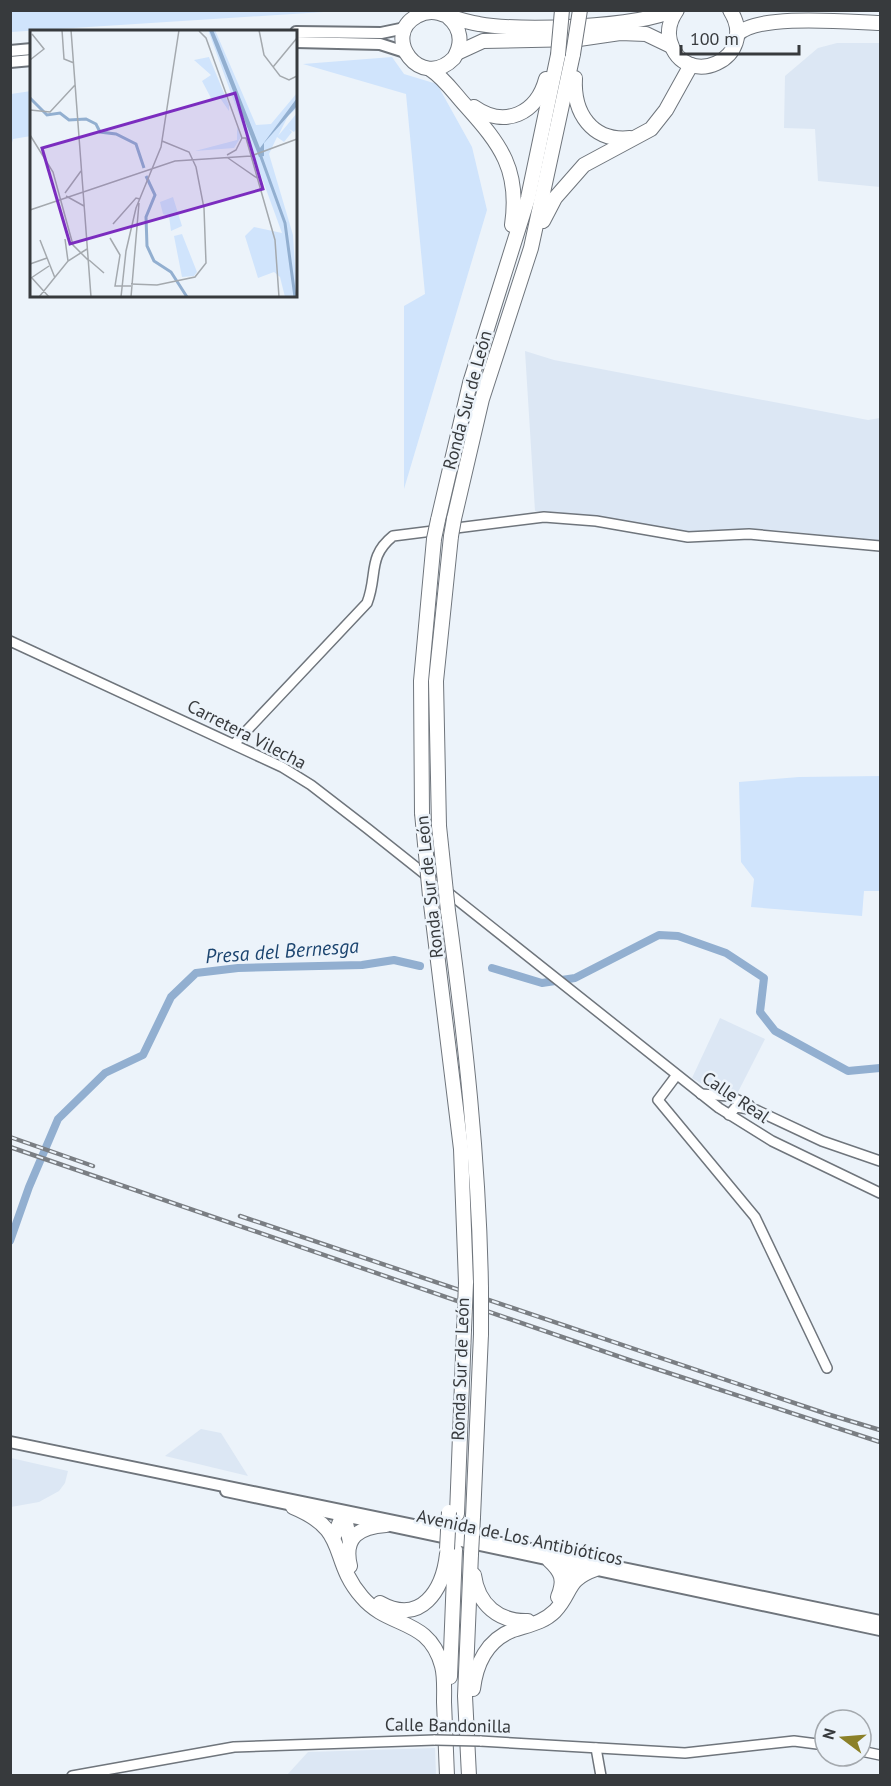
<svg xmlns="http://www.w3.org/2000/svg" width="891" height="1786" font-family="'PT Sans',sans-serif">
	<style>
		.built { fill: #dce7f4 }
		.green { fill: #d0e4fc }
		.lines { fill: none; stroke-linecap: round; stroke-linejoin: round }
		.canal { stroke: #92afd0; stroke-width: 8 }
		.minor-casing { stroke: #6f757c; stroke-width: 12 }
		.major-casing { stroke: #6f757c; stroke-width: 14 }
		.highway-casing { stroke: #6f757c; stroke-width: 16 }
		.minor { stroke: #fff; stroke-width: 9 }
		.major { stroke: #fff; stroke-width: 10 }
		.highway { stroke: #fff; stroke-width: 14 }
		.rail-casing { stroke: #7a7e83; stroke-width: 4.5 }
		.rail { stroke: #ecf3fa; stroke-width: 2; stroke-dasharray: 7; stroke-linecap: butt }
		.minor-bridge-casing { stroke: #6f757c; stroke-width: 12; stroke-linecap: butt }
		.highway-bridge-casing { stroke: #6f757c; stroke-width: 16; stroke-linecap: butt }
		.minor-bridge { stroke: #fff; stroke-width: 9 }
		.highway-bridge { stroke: #fff; stroke-width: 14 }
		.labels { text-anchor: middle; dominant-baseline: central; stroke-width: 5; stroke-linejoin: round; paint-order: stroke }
		.street-label { font-size: 18px; fill: #373a3d; stroke: #ecf3fa }
		.water-label { font-size: 20px; font-style: italic; fill: #1b446f; stroke: #ecf3fa }
		.inset-river { fill: none; stroke: #92afd0; stroke-width: 3 }
		.inset-road { fill: none; stroke: #a4a9ae; stroke-width: 1.5 }
		.view { fill: #7b2cbf; fill-opacity: 0.15; stroke: #7b2cbf; stroke-width: 3 }
		.inset-edge { fill: none; stroke: #373a3d; stroke-width: 3 }
	</style>
	<rect width="100%" height="100%" fill="#ecf3fa"/>
	<!-- built -->
	<g class="built">
		<path d="M837,43H880V187L818,181L815,129L784,128L785,76L818,48Z"/>
		<path d="M525,351L554,360L868,420L880,418V541L775,530L696,532L535,511Z"/>
		<path d="M720,1018L765,1039L737,1094L714,1091L692,1078Z"/>
		<path d="M201,1429L221,1433L248,1476L165,1456Z"/>
		<path d="M11,1458L68,1471L65,1483L59,1491L39,1502L11,1507Z"/>
		<path d="M435,1748L436,1775H287L308,1752Z"/>
	</g>
	<!-- green -->
	<g class="green">
		<path d="M11,10H339V11L11,32Z"/>
		<path d="M392,57L404,74L437,84L472,147L487,210L404,489V306L425,294L406,94L303,64Z"/>
		<path d="M31,91V136L13,139L11,146V94Z"/>
		<path d="M880,776V891H864L862,916L751,907L754,879L741,862L739,782L799,777Z"/>
	</g>
	<g class="lines">
		<!-- canal -->
		<g class="canal">
			<path d="M492,968L542,983L575,978L659,935L678,936L726,953L764,978L760,1012L775,1031L848,1071L880,1068"/>
			<path d="M10,1241L29,1187L58,1119L105,1073L143,1055L171,997L196,973L238,968L362,965L394,960L420,966"/>
		</g>
		<!-- minor casing -->
		<g class="minor-casing">
			<g id="minor">
				<path d="M10,641L282,767L311,785L368,829L719,1108L772,1141L880,1193"/>
				<path d="M235,743L367,603C378,575 367,557 393,536L544,517L596,521L688,537L749,534L880,546"/>
				<path d="M676,1076L658,1100L755,1217L827,1368"/>
				<path d="M701,1094L729,1096L749,1105"/>
				<path d="M729,1115L736,1107L756,1110L822,1141L880,1161"/>
				<path d="M480,1741L685,1753L794,1741L825,1745"/>
				<path d="M596,1748L601,1776"/>
				<path d="M861,1751L880,1755"/>
				<path d="M72,1776L234,1747L435,1740"/>
			</g>
		</g>
		<!-- major casing -->
		<g class="major-casing">
			<g id="major">
				<path d="M296,32L381,33L405,28"/>
				<path d="M296,42L380,44L405,52"/>
				<path d="M10,51L32,49"/>
				<path d="M10,62L32,60"/>
				<path d="M10,1442L880,1621"/>
				<path d="M226,1491L880,1630"/>
			</g>
		</g>
		<!-- highway casing -->
		<g class="highway-casing">
			<g id="highway">
				<path d="M677,10C670,20 667,30 670,41C684,92 761,59 730,10"/>
				<path d="M448,17C461,28 463,43 454,58C421,92 380,36 417,16C424,12 432,11 439,13C452,17 465,22 479,24C519,32 638,27 674,10"/>
				<path d="M737,35C756,13 850,22 880,23"/>
				<path d="M457,53L483,41L579,39L620,33L646,34L671,46"/>
				<path d="M430,69C445,79 454,93 466,106C501,145 520,170 512,225"/>
				<path d="M575,78C573,113 592,142 630,138"/>
				<path d="M474,107C505,129 537,113 546,79"/>
				<path d="M543,221L555,198L584,165L651,129L666,110L691,65"/>
				<path d="M454,519L482,399L531,248L573,54"/>
				<path d="M438,520L470,383L528,198L558,55"/>
				<path d="M422,813L421,681L434,539"/>
				<path d="M439,826L436,681L451,536"/>
				<path d="M430,896L461,1149L466,1283"/>
				<path d="M448,911C465,1036 479,1161 481,1288"/>
				<path d="M293,1507C351,1531 328,1558 362,1597C389,1629 429,1617 442,1666C445,1677 444,1691 444,1702C445,1727 446,1751 447,1776"/>
				<path d="M457,1514L464,1330"/>
				<path d="M473,1517L481,1334"/>
				<path d="M334,1536L342,1517L346,1523L350,1542"/>
				<path d="M549,1560C562,1572 565,1580 558,1597"/>
				<path d="M350,1566C343,1537 359,1527 386,1525"/>
				<path d="M474,1575C478,1605 499,1622 528,1621"/>
				<path d="M563,1578L574,1565V1580"/>
				<path d="M380,1603C421,1626 443,1590 447,1554"/>
				<path d="M450,1677L455,1550"/>
				<path d="M473,1689C476,1664 487,1640 513,1630C528,1625 543,1623 555,1611C573,1592 565,1580 596,1569"/>
				<path d="M469,1776L465,1696L471,1554"/>
			</g>
		</g>
		<!-- minor -->
		<use href="#minor" class="minor"/>
		<!-- major -->
		<use href="#major" class="major"/>
		<!-- highway -->
		<use href="#highway" class="highway"/>
		<!-- rail casing -->
		<g class="rail-casing">
			<g id="rail">
				<path d="M10,1137L93,1166"/>
				<path d="M10,1147L629,1360L880,1442"/>
				<path d="M240,1216L827,1414L880,1430"/>
			</g>
		</g>
		<!-- rail -->
		<use href="#rail" class="rail"/>
		<!-- minor-bridge casing -->
		<g class="minor-bridge-casing">
			<path id="minor-bridge" d="M435,1740L480,1741"/>
		</g>
		<!-- highway-bridge casing -->
		<g class="highway-bridge-casing">
			<g id="highway-bridge">
				<path d="M573,54L580,10"/>
				<path d="M558,55L562,10"/>
				<path d="M451,536L454,519"/>
				<path d="M434,539L438,520"/>
				<path d="M422,813L430,896"/>
				<path d="M439,826L448,911"/>
				<path d="M481,1288V1334"/>
				<path d="M464,1330L466,1283"/>
				<path d="M447,1549L449,1512"/>
				<path d="M471,1554L473,1517"/>
			</g>
		</g>
		<!-- minor-bridge -->
		<use href="#minor-bridge" class="minor-bridge"/>
		<!-- highway-bridge -->
		<use href="#highway-bridge" class="highway-bridge"/>
	</g>
	<g class="labels">
		<!-- street labels -->
		<g class="street-label">
			<text transform="translate(467 400) rotate(-75)">Ronda Sur de León</text>
			<text transform="translate(247 734) rotate(27)">Carretera Vilecha</text>
			<text transform="translate(429 887) rotate(-96)">Ronda Sur de León</text>
			<text transform="translate(736 1097) rotate(34)">Calle Real</text>
			<text transform="translate(460 1369) rotate(-88)">Ronda Sur de León</text>
			<text transform="translate(520 1537) rotate(12)">Avenida de Los Antibióticos</text>
			<text transform="translate(448 1725) rotate(1)">Calle Bandonilla</text>
		</g>
		<!-- water labels -->
		<g class="water-label">
			<text transform="translate(282 951) rotate(-4)">Presa del Bernesga</text>
		</g>
	</g>
	<!-- overview -->
	<g transform="translate(30 30)">
		<rect width="267" height="267" fill="#ecf3fa"/>
		<path d="M178,0H185L226,95L241,94L267,63V78L258,86L248,106L267,83V98L264,102L259,99L262,102L254,112L247,107L239,124L263,205L267,267H255L250,247L244,242L228,248L215,206L224,197L252,203ZM179,27L199,75V81L190,68H181L172,51L181,45L164,30ZM207,97L211,107L204,118L165,121L207,110ZM143,167L152,196L141,201L139,186L133,184L130,172ZM152,204L167,242L164,246L152,247L144,206Z" fill="#d0e4fc"/>
		<path d="M179,0H183L189,14L230,118L267,68V76L234,113V126L229,127Z" fill="#92afd0"/>
		<path class="inset-river" d="M0,68L17,85L30,83L39,90L56,89L66,94L70,102L86,104L106,114L114,138M230,124L255,193L265,267M116,146L125,165L116,187L117,216L124,231L141,242L157,267"/>
		<path class="inset-road" d="M32,0L34,29L44,33M41,0L61,267M229,0L234,25L250,46L259,50L267,46M169,1L176,8L212,108M0,30L14,19L2,4M243,37L267,8M0,80L20,82L45,55M0,105L23,142L43,215L58,230M197,125L206,120L212,108H216L245,210L249,267M198,128L227,148M35,163L51,141M36,166L54,176M0,180L145,131L221,126L267,109M83,194L106,168L110,169M80,208L90,225L85,256H101M35,209L38,231M10,210L25,248M59,230L74,243M0,234L17,228M1,248L19,236M2,248L19,267M101,254L127,255L165,247L176,233L174,178L166,137L159,122L132,111M9,267L38,231L57,219M91,267L96,221L106,178L131,117L149,0M101,267L109,173"/>
		<path class="view" d="M205,63L233,159L40,214L12,118Z"/>
		<rect width="267" height="267" class="inset-edge"/>
	</g>
	<!-- border -->
	<rect width="891" height="1786" fill="none" stroke="#373a3d" stroke-width="24"/>
	<!-- north arrow -->
	<g transform="translate(843 1738) rotate(286)"><circle r="28" fill="#ecf3fa" stroke="#a4a9ae" stroke-width="1.5"/>
	<path d="M0-4.5L10 22L0 15L-10 22Z" fill="#8b8028"/>
	<text y="-9" font-size="16" font-weight="bold" text-anchor="middle" fill="#373a3d">N</text>
	</g>
	<!-- scale -->
	<path d="M681 45v9h118v-9" fill="none" stroke="#373a3d" stroke-width="3"/>
	<text x="690" y="45" font-size="18" fill="#373a3d" stroke="#ecf3fa" stroke-width="4.5" paint-order="stroke">100 m</text>
</svg>
